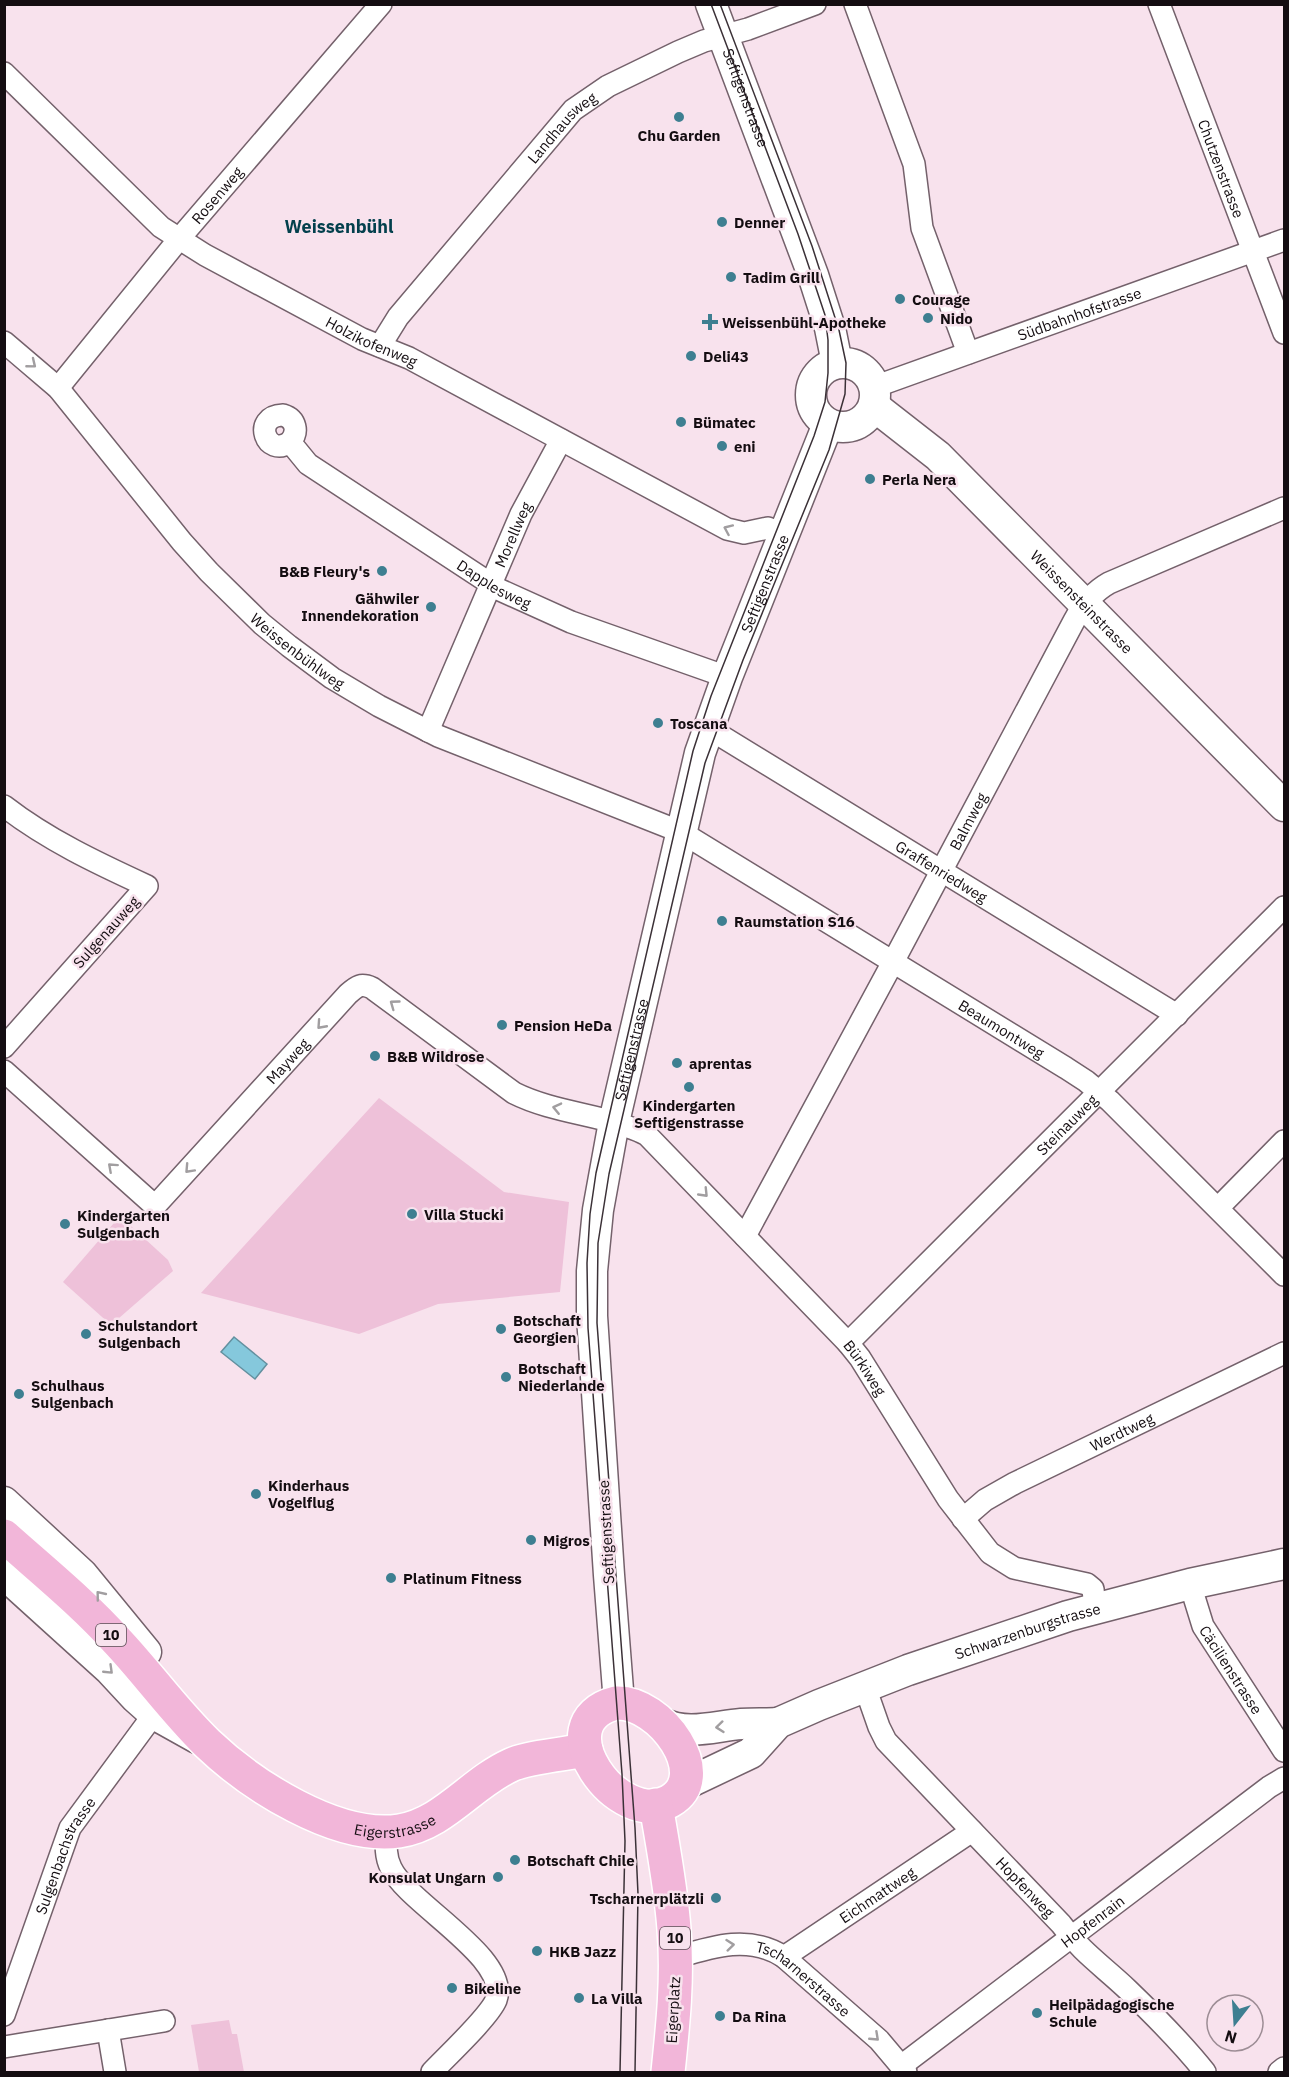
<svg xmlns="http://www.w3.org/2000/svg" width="1289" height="2077" font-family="'IBM Plex Sans',sans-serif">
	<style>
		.green { fill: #eec1d9 }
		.water { fill: #85c8dc; stroke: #63909f; stroke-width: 1.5 }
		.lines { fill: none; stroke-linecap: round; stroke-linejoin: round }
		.street-casing { stroke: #74616b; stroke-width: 24 }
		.secondary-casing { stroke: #74616b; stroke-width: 33 }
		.primary-casing { stroke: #fff; stroke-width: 36 }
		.street { stroke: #fff; stroke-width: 21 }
		.secondary { stroke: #fff; stroke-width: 30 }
		.primary { stroke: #f2b6d9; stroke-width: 33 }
		.tram { stroke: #3b3137; stroke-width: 1.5 }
		.oneway { stroke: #a19ea0 }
		.poi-dot { fill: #3e7f91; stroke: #f8e2ed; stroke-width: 2 }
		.labels { text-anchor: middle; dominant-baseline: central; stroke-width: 5; stroke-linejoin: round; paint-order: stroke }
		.shield { fill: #f8e2ed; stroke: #584d53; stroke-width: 1.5 }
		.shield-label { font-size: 14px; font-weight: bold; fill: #140d11 }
		.street-label { font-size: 15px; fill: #140d11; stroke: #f8e2ed }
		.poi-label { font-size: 15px; font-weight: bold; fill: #140d11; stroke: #f8e2ed; text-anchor: start }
		.quarter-label { font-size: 18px; font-weight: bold; fill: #03404d; stroke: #f8e2ed }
	</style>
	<rect width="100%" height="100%" fill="#f8e2ed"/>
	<!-- green -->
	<g class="green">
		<path d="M379,1098L504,1192L569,1202L560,1292L438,1304L359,1334L201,1293Z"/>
		<path d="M120,1216L168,1260L173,1271L111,1325L63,1282Z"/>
		<path d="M229,2020L232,2034H237L244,2072H199L191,2025Z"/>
	</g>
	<!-- water -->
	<path class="water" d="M234,1337L267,1364L255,1379L221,1352Z"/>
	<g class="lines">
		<!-- street casing -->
		<g class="street-casing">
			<g id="street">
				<path d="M855,4L914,164L922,228L968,353"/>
				<path id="s1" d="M1159,4L1284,333"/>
				<path id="s2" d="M4,73L161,227L205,255L362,339L409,358L727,529L744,533L768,528L784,534"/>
				<path id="s3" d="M4,342L58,388L182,542L209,572L262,624L289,646L332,678L379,706L438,736L681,832L1066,1068L1086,1081L1110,1101L1284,1275"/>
				<path id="s4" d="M380,346L398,317L573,110L608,86L678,52L704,41L748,29L815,4"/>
				<path id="s5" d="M874,387L1284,240"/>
				<path id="s6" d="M58,388L179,239L381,4"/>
				<path id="s7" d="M290,442C299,432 296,419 283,415C251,416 266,459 290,442L308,464L500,590L571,622L727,677"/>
				<path id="s8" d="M708,728L1177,1015"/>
				<path id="s9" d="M428,731L521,514L561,440"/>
				<path d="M4,806C48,840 97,863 147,886L4,1047"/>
				<path id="s10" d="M4,1071L155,1206L348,994C357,986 361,983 372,988L514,1093C546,1109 583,1113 617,1123C627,1127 637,1129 647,1135L848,1343L860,1358L948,1499L990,1553L1014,1568L1087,1584L1093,1589L1095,1609"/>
				<path d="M1218,1208L1284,1141"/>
				<path id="s11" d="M745,1236L893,962L1074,621C1082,606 1093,592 1109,583L1284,508"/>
				<path id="s12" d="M848,1343L1284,907"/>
				<path id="s13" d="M963,1519L985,1500L1015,1483L1284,1353"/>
				<path id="s14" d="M1190,1584L1203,1626L1284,1751"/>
				<path id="s15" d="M865,1687L879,1727L886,1741L1061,1924C1081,1952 1104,1967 1128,1990C1155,2016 1182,2043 1205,2072"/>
				<path d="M387,1832C386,1845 385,1856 391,1868C408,1904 511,1958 496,2000C489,2017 446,2057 432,2072"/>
				<path id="s16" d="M784,1957L972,1831"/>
				<path id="s17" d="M675,1958C711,1947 749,1934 784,1957L879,2040L906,2072"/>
				<path id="s18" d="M4,2015L70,1828L154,1714"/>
				<path d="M108,2030L115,2072"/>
				<path d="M4,2047L164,2021"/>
				<path id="s19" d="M901,2066L1269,1787L1284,1778"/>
				<path d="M1279,2072L1284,2068"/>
			</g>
		</g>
		<!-- secondary casing -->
		<g class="secondary-casing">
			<g id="secondary">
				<path id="s20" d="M711,4L813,275L830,328L837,363"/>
				<circle cx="843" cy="395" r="32"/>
				<path id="s21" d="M874,406L938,456L1284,806"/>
				<path d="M4,1502L82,1574L146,1652"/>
				<path d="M4,1574L110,1670L136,1698L154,1714L197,1738"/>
				<path id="s22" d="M619,1703L609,1575L592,1316V1271L598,1210L614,1122L700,753L727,677L828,424"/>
				<path d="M662,1723C687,1736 715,1726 741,1724C753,1723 766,1724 778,1723"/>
				<path id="s23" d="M684,1787L690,1782L751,1753L778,1723L819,1705L908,1670L1068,1616L1190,1584L1284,1564"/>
			</g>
		</g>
		<!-- primary casing -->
		<g class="primary-casing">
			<g id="primary">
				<path id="s24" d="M4,1536C42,1570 83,1603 117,1641C148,1674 174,1711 207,1743C251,1785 336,1840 399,1831C444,1824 471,1783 511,1765C528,1757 566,1754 586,1750"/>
				<path d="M616,1703C661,1701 714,1776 670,1801C619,1831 540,1722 616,1703Z"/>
				<path d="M656,1805C663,1847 671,1888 674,1929C678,1977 673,2025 668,2072"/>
			</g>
		</g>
		<!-- street -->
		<use href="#street" class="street"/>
		<!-- secondary -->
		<use href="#secondary" class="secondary"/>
		<!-- primary -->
		<use href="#primary" class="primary"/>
		<!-- tram -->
		<g class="tram">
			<path d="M620,2072L625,1841L622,1774L588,1328L587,1263L590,1214L596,1173L693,751L711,696L814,436L825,402L828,373V340L825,315L798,234L711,4"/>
			<path d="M635,2072L638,1894L635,1828L597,1323L598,1243L609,1174L705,763L743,660L829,450L845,394L846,363L839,330L812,246L720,4"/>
		</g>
	</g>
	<!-- one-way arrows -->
	<defs><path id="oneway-chevron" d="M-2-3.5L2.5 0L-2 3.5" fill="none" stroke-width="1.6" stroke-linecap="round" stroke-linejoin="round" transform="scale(1.5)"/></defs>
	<g class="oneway">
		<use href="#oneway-chevron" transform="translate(32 364) rotate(39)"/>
		<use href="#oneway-chevron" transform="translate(728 529) rotate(-156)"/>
		<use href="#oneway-chevron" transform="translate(394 1004) rotate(-144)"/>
		<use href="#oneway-chevron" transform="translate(321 1025) rotate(132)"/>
		<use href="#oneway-chevron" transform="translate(557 1108) rotate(-167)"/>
		<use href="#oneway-chevron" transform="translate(112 1167) rotate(-138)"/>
		<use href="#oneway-chevron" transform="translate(189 1169) rotate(133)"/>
		<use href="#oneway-chevron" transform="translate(704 1193) rotate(46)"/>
		<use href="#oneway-chevron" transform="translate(100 1595) rotate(-129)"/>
		<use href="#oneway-chevron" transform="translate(109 1670) rotate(44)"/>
		<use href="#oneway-chevron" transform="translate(720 1727) rotate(174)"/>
		<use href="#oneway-chevron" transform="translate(730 1945) rotate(-6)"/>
		<use href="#oneway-chevron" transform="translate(875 2037) rotate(43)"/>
	</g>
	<!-- markers -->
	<g class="poi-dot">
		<circle cx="679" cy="117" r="6"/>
		<circle cx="722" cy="222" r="6"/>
		<circle cx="731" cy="277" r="6"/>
		<circle cx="900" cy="299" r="6"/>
		<circle cx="928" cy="318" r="6"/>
		<path d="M707 313h6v6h6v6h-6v6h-6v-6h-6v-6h6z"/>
		<circle cx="691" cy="356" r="6"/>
		<circle cx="681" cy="422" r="6"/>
		<circle cx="722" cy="446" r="6"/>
		<circle cx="870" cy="479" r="6"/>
		<circle cx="382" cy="571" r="6"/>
		<circle cx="431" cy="607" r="6"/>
		<circle cx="658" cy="723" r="6"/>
		<circle cx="722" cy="921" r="6"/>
		<circle cx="502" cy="1025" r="6"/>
		<circle cx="375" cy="1056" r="6"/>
		<circle cx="677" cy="1063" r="6"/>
		<circle cx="689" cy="1087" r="6"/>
		<circle cx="412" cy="1214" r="6"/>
		<circle cx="65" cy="1224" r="6"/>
		<circle cx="501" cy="1329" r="6"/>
		<circle cx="86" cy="1334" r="6"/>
		<circle cx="506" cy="1377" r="6"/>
		<circle cx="19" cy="1394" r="6"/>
		<circle cx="256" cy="1494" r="6"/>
		<circle cx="531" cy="1540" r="6"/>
		<circle cx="391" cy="1578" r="6"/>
		<circle cx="515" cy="1860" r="6"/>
		<circle cx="498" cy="1877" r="6"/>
		<circle cx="716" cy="1898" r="6"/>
		<circle cx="537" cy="1951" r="6"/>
		<circle cx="452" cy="1988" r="6"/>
		<circle cx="579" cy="1998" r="6"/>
		<circle cx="1037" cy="2013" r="6"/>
		<circle cx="720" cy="2016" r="6"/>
	</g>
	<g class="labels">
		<!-- shield labels -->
		<g class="shield">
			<rect x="96" y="1624" width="30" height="22" rx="4.5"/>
			<rect x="660" y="1927" width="30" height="22" rx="4.5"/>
		</g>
		<g class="shield-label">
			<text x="111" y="1635">10</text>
			<text x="675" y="1938">10</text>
		</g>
		<!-- street labels -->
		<g class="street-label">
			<text stroke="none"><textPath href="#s20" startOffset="100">Seftigenstrasse</textPath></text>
			<text stroke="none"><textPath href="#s4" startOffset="285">Landhausweg</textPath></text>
			<text stroke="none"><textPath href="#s1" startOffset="176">Chutzenstrasse</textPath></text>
			<text stroke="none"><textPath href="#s6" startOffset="250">Rosenweg</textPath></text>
			<text stroke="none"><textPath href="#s5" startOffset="218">Südbahnhofstrasse</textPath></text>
			<text stroke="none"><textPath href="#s2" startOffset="460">Holzikofenweg</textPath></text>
			<text stroke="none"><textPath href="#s9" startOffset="214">Morellweg</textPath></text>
			<text stroke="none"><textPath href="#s7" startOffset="346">Dapplesweg</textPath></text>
			<text stroke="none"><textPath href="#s22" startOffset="1144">Seftigenstrasse</textPath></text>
			<text stroke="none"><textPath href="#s21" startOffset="286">Weissensteinstrasse</textPath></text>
			<text stroke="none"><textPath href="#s3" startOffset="428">Weissenbühlweg</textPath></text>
			<text stroke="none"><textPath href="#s11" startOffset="471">Balmweg</textPath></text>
			<text stroke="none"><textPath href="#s8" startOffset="274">Graffenriedweg</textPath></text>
			<text transform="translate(106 932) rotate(-48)">Sulgenauweg</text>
			<text stroke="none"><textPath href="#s3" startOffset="1230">Beaumontweg</textPath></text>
			<text stroke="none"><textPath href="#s22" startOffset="658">Seftigenstrasse</textPath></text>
			<text stroke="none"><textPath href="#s10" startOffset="399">Mayweg</textPath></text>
			<text stroke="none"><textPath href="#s12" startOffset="309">Steinauweg</textPath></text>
			<text stroke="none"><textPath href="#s10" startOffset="1152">Bürkiweg</textPath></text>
			<text stroke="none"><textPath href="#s13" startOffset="182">Werdtweg</textPath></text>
			<text transform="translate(606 1532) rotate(-93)">Seftigenstrasse</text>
			<text stroke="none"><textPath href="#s23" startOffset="382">Schwarzenburgstrasse</textPath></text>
			<text stroke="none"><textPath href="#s14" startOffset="96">Cäcilienstrasse</textPath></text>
			<text stroke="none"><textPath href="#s24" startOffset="504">Eigerstrasse</textPath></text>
			<text stroke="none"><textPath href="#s18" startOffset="171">Sulgenbachstrasse</textPath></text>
			<text stroke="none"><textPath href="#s15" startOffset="260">Hopfenweg</textPath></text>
			<text stroke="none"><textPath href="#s16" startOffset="112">Eichmattweg</textPath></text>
			<text stroke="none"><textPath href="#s19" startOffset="240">Hopfenrain</textPath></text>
			<text stroke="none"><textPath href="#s17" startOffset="141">Tscharnerstrasse</textPath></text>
			<text transform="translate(673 2010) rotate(-87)">Eigerplatz</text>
		</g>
		<!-- poi labels -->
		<g class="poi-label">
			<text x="679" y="135" text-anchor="middle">Chu Garden</text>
			<text x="734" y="222">Denner</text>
			<text x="743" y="277">Tadim Grill</text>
			<text x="912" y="299">Courage</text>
			<text x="940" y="318">Nido</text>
			<text x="722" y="322">Weissenbühl-Apotheke</text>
			<text x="703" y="356">Deli43</text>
			<text x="693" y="422">Bümatec</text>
			<text x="734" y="446">eni</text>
			<text x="882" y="479">Perla Nera</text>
			<text x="370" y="571" text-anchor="end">B&amp;B Fleury's</text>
			<text x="419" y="598" text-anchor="end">Gähwiler<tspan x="419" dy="17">Innendekoration</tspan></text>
			<text x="670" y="723">Toscana</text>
			<text x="734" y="921">Raumstation S16</text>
			<text x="514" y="1025">Pension HeDa</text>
			<text x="387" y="1056">B&amp;B Wildrose</text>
			<text x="689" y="1063">aprentas</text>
			<text x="689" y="1105" text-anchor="middle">Kindergarten<tspan x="689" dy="17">Seftigenstrasse</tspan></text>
			<text x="424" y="1214">Villa Stucki</text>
			<text x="77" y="1215">Kindergarten<tspan x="77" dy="17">Sulgenbach</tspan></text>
			<text x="513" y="1320">Botschaft<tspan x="513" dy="17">Georgien</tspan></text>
			<text x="98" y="1325">Schulstandort<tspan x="98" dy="17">Sulgenbach</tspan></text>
			<text x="518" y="1368">Botschaft<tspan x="518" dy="17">Niederlande</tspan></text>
			<text x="31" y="1385">Schulhaus<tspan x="31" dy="17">Sulgenbach</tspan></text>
			<text x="268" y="1485">Kinderhaus<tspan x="268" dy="17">Vogelflug</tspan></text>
			<text x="543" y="1540">Migros</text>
			<text x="403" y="1578">Platinum Fitness</text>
			<text x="527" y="1860">Botschaft Chile</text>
			<text x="486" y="1877" text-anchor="end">Konsulat Ungarn</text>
			<text x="704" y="1898" text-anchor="end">Tscharnerplätzli</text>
			<text x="549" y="1951">HKB Jazz</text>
			<text x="464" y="1988">Bikeline</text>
			<text x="591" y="1998">La Villa</text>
			<text x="1049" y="2004">Heilpädagogische<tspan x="1049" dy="17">Schule</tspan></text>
			<text x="732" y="2016">Da Rina</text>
		</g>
		<!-- quarter labels -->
		<g class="quarter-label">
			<text x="339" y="226">Weissenbühl</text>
		</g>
	</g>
	<!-- border -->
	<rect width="1289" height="2077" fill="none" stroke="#140d11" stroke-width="12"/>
	<!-- north arrow -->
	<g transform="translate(1235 2023) rotate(197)"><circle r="28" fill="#f8e2ed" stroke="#9d8d95" stroke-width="1.5"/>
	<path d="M0-4.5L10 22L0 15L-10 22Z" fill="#3e7f91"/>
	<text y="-9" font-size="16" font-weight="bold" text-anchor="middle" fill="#140d11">N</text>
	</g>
</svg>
